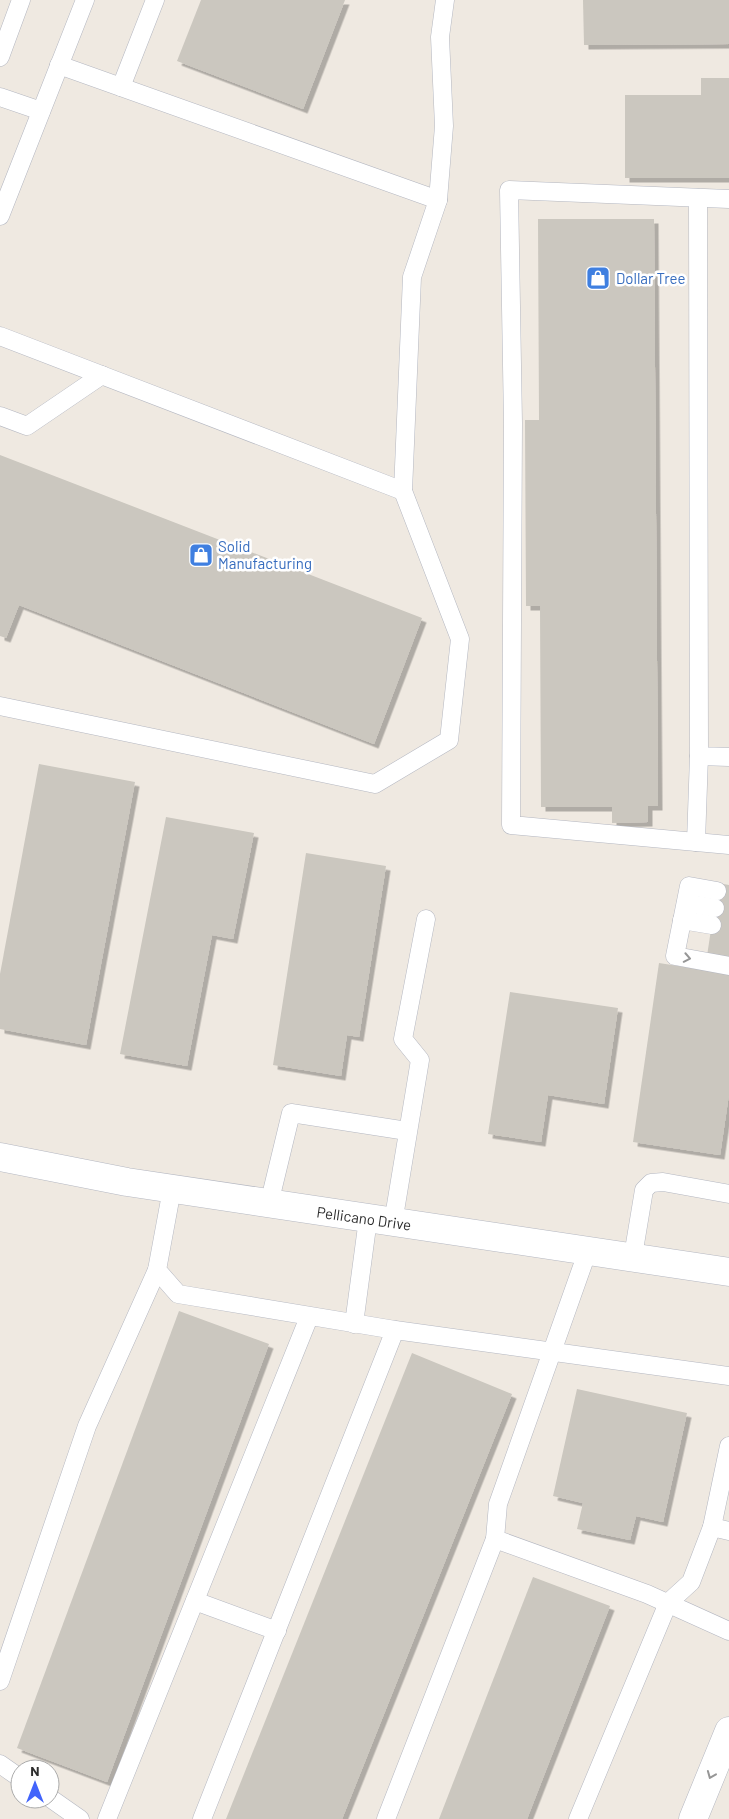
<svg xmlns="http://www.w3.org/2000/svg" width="729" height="1819" font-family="Barlow,sans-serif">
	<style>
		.building { fill: #cbc7bf; filter: url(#shadow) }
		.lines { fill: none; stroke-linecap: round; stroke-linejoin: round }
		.service-casing { stroke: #b4b7c1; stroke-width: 19 }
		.tertiary-casing { stroke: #b4b7c1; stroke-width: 29 }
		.secondary-casing { stroke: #b4b7c1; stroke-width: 29 }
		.service { stroke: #fff; stroke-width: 18 }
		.tertiary { stroke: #fff; stroke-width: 28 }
		.secondary { stroke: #fff; stroke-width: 28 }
		.oneway { stroke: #969696 }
		.labels { text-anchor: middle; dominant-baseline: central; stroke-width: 5; stroke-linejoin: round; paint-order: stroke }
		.shop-label { font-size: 15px; fill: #366cbe; stroke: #fff; text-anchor: start }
		.street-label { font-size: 15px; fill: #2e2e2e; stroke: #fff }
	</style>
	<defs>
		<filter id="shadow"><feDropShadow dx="4.5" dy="4.5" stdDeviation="0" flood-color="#0004"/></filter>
	</defs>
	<rect width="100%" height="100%" fill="#efe9e1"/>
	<!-- building -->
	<g class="building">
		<path d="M201,0H345L303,109L177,61Z"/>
		<path d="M583,0H729V44L584,45Z"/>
		<path d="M701,78H729V178H625V95H701Z"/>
		<path d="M538,219H654L658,806H648V822L612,823V807H541L540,606H526L525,420H539Z"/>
		<path d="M0,455L422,618L374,744L19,605L6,638L0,636Z"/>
		<path d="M39,764L135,782L86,1045L0,1029V974Z"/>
		<path d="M166,817L254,833L233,939L212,935L187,1066L120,1054Z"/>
		<path d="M306,853L386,866L359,1037L347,1035L341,1076L273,1065Z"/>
		<path d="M718,883L729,885V959L707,956Z"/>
		<path d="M659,963L729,974V1094L720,1155L633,1142Z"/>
		<path d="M510,992L618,1008L604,1104L548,1095L541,1142L488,1134Z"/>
		<path d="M179,1311L269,1344L107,1782L17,1748Z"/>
		<path d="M412,1353L512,1394L342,1819H226Z"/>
		<path d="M577,1389L687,1413L663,1522L636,1516L630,1540L577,1529L583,1503L553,1496Z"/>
		<path d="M533,1577L610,1606L527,1819H439Z"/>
	</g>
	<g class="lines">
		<!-- service casing -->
		<g class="service-casing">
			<g id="service">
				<path d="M0,57L21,0"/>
				<path d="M59,65L438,200"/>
				<path d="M121,87L155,0"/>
				<path d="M0,97L41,111"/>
				<path d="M698,198L699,756L729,757"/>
				<path d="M729,199L509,190L513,423L511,825L729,845"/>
				<path d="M0,216L85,0"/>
				<path d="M0,336L403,491"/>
				<path d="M0,416L27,426L102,375"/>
				<path d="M0,706L375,784L449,740L460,639L403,491L412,277L438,200L444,126L440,37L445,0"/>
				<path d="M696,842L699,756"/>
				<path d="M717,891L689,886L675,956L729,966"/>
				<path d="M686,903L715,908"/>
				<path d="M682,920L712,925"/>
				<path d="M172,1189L157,1270L178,1294L395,1330L729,1376"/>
				<path d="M269,1204L291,1113L407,1131"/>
				<path d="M393,1223L420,1060L403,1039L426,919"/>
				<path d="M588,1250L498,1504L495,1539L647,1594L729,1631"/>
				<path d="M633,1256L644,1190L651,1183L663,1182L729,1194"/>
				<path d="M354,1324L368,1219"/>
				<path d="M712,1527L729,1446"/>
				<path d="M195,1601L277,1631"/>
				<path d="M0,1681L87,1426L157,1270"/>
				<path d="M0,1764L20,1778"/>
				<path d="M50,1798L80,1819"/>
				<path d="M107,1819L309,1317"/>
				<path d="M202,1819L395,1330"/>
				<path d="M386,1819L495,1539"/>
				<path d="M578,1819L668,1603L691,1582L712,1527L729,1531"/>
			</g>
		</g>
		<!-- tertiary casing -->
		<g class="tertiary-casing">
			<path id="tertiary" d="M0,1157L127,1182L729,1272"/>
		</g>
		<!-- secondary casing -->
		<g class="secondary-casing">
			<path id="secondary" d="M693,1819L729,1731"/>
		</g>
		<!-- service -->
		<use href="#service" class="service"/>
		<!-- tertiary -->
		<use href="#tertiary" class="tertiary"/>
		<!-- secondary -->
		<use href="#secondary" class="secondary"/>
	</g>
	<!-- one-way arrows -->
	<defs><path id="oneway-chevron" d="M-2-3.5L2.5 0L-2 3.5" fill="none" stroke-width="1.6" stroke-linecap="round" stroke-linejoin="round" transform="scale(1.25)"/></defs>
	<g class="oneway">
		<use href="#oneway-chevron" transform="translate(687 958) rotate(11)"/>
		<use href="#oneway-chevron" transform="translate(711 1775) rotate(112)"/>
	</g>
	<!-- icons -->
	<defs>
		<g id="shop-square" transform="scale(1.25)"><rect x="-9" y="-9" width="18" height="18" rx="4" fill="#3f7fe0" stroke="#fff"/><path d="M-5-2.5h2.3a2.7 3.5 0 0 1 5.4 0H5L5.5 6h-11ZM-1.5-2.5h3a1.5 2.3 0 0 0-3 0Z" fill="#fff"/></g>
	</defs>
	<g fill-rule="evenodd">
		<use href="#shop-square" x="598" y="278"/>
		<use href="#shop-square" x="201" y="555"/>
	</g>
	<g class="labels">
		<!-- shop labels -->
		<g class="shop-label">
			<text x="616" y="278">Dollar Tree</text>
			<text x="218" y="546">Solid<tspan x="218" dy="17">Manufacturing</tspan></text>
		</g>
		<!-- street labels -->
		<g class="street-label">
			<text transform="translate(364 1218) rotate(8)">Pellicano Drive</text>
		</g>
	</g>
	<!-- north arrow -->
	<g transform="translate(35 1784)"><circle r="24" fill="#ffffff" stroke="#ababab"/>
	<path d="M0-4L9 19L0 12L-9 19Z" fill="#4264fb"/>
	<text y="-8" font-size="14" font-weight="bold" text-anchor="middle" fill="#2e2e2e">N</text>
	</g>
</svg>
